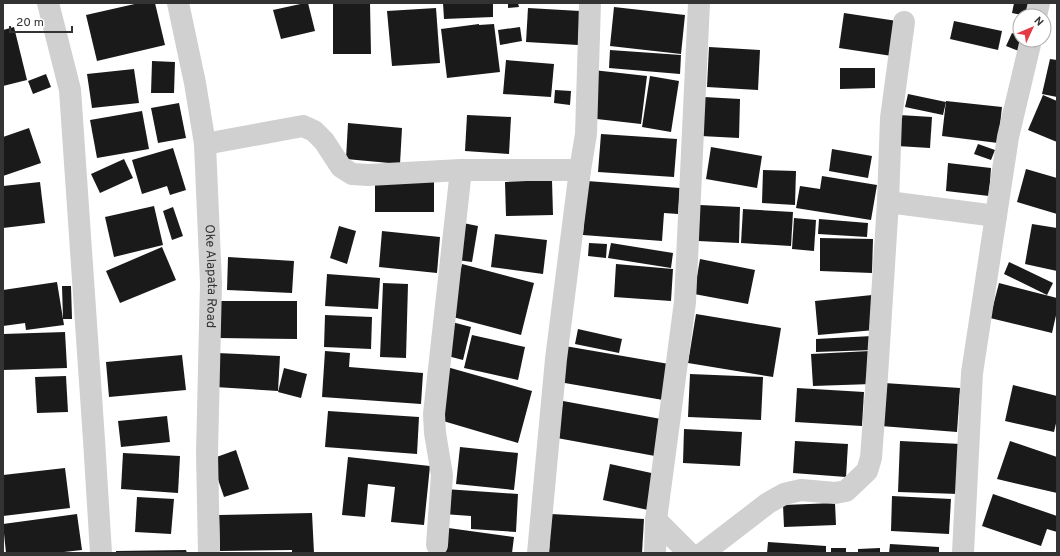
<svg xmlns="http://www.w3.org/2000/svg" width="1060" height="556" font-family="Overpass,sans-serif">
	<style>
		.building { fill: #1a1a1a }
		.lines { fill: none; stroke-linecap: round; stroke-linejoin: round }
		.minor { stroke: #d0d0d0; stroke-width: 22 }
		.labels { text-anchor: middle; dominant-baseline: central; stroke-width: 4; stroke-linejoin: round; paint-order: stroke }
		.street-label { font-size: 13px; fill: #333; stroke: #fff }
	</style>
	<rect width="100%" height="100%" fill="#fff"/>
	<!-- building -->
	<g class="building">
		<path d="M139,3H155L165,45L97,61L86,15Z"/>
		<path d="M305,3H308L315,31L281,39L273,10Z"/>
		<path d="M333,3H370L371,54H333Z"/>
		<path d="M443,3H493V17L444,19Z"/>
		<path d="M508,3H518L519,7L508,8Z"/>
		<path d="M1014,3H1034L1027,16L1012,13Z"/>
		<path d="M614,7L685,15L681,54L610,46Z"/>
		<path d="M436,8L440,63L392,66L387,11Z"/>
		<path d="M528,8L580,11L578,45L526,42Z"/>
		<path d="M844,13L897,21L892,56L839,48Z"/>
		<path d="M954,21L1002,31L998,50L950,39Z"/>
		<path d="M479,24V25L494,24L500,72L447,78L441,29Z"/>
		<path d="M14,27L27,80L3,86V30Z"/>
		<path d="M520,27L522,41L500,45L498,30Z"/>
		<path d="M1012,33L1020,36L1021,52L1006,46Z"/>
		<path d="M709,47L760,50L758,90L707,87Z"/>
		<path d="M610,50L681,55L680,74L609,68Z"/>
		<path d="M1050,59L1057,60V97L1042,94Z"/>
		<path d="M506,60L554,64L551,97L503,94Z"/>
		<path d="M152,61L175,62L174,93H151Z"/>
		<path d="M840,68H875V88L840,89Z"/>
		<path d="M134,69L139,103L92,108L87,74Z"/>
		<path d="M593,70L647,76L641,124L588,118Z"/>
		<path d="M46,74L51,87L33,94L28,81Z"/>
		<path d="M650,76L679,81L671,132L642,127Z"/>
		<path d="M555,90L571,91L570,105L554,103Z"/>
		<path d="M908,94L946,102L943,115L905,107Z"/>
		<path d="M1043,95L1057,101V142L1028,130Z"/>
		<path d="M704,97L740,99L739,138L701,136Z"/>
		<path d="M946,101L1002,107L998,143L942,136Z"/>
		<path d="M179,103L186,138L158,143L151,108Z"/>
		<path d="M142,111L149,149L97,158L90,120Z"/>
		<path d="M467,115L511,117L509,154L465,151Z"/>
		<path d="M899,115L932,117L930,148L897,146Z"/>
		<path d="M348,123L402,128L400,164L346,159Z"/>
		<path d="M29,128L41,163L3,176V137Z"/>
		<path d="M601,134L677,139L674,177L598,172Z"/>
		<path d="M978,144L995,150L991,160L974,154Z"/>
		<path d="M711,147L762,156L757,188L706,179Z"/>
		<path d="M173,148L186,190L170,195L167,186L142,194L132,160Z"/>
		<path d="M832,149L872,156L868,178L829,171Z"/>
		<path d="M124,159L133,178L100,193L91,174Z"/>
		<path d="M948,163L991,168L989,196L946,191Z"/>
		<path d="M1026,169L1057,178V214L1017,202Z"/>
		<path d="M763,170L796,171L795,205L762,203Z"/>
		<path d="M822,176L877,185L871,220L796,208L800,186L820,189Z"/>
		<rect x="375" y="177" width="59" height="35"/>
		<path d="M552,180L553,215L506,216L505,182Z"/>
		<path d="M587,181L680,188L678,214L664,213L662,241L583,235Z"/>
		<path d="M40,182L45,223L3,228V186Z"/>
		<path d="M700,205L740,207L739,243L698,241Z"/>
		<path d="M154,206L163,245L114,257L105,217Z"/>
		<path d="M173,207L183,236L172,240L163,211Z"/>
		<path d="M743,209L793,212L791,246L741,243Z"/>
		<path d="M794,218L816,220L814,251L792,249Z"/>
		<path d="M819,219L868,223L867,237L818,234Z"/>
		<path d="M463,223L478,226L472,262L457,260Z"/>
		<path d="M1032,224L1057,228V271L1025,264Z"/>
		<path d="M339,226L356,231L347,264L330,258Z"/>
		<path d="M382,231L440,237L437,273L379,267Z"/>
		<path d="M495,234L547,240L543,274L491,267Z"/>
		<path d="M820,238L873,239L872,273L820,271Z"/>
		<path d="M589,243L607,244L606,258L588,256Z"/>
		<path d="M611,243L673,253L671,268L608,258Z"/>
		<path d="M162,247L176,280L120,303L106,271Z"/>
		<path d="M228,257L294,261L292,293L227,290Z"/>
		<path d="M700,259L755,270L748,304L694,294Z"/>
		<path d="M1009,262L1053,283L1047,295L1004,274Z"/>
		<path d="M462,264L534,283L521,335L449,316Z"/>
		<path d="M616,264L673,269L671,301L614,297Z"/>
		<path d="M327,274L380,278L378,309L325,306Z"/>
		<path d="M57,282L64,325L26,330L25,323L3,326V290Z"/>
		<path d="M383,283L408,284L406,358L380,357Z"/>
		<path d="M999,283L1057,298V311L1052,333L990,318Z"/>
		<path d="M62,286H71L72,319H63Z"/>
		<path d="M872,295L875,330L818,335L815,301Z"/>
		<path d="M218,301H297V339L218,338Z"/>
		<path d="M696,314L781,328L773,377L688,363Z"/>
		<path d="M325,315L372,317L371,349L324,347Z"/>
		<path d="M448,321L471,327L463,360L440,354Z"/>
		<path d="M578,329L622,339L619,353L575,344Z"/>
		<path d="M65,332L67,368L3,370V334Z"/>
		<path d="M472,335L525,347L518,380L464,368Z"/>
		<path d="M872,336L873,350L816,352V339Z"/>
		<path d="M565,346L669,364L663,400L559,382Z"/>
		<path d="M325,351L350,353L349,367L423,373L421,404L322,397Z"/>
		<path d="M870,351L872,384L813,386L811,354Z"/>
		<path d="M217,353L280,356L278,391L215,387Z"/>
		<path d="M182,355L186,390L109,397L106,362Z"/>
		<path d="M447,367L532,391L518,443L433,418Z"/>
		<path d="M284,368L307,374L301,398L278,392Z"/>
		<path d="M690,374L763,377L761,420L688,417Z"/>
		<path d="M66,376L68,412L37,413L35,377Z"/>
		<path d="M884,383L960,388L957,432L881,426Z"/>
		<path d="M1013,385L1057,396V419L1054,432L1005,421Z"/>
		<path d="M797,388L864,392L862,426L795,422Z"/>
		<path d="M563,401L661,419L655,456L557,438Z"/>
		<path d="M328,411L419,417L417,454L325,447Z"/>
		<path d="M167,416L170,442L121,447L118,421Z"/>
		<path d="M684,429L742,432L740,466L683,463Z"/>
		<path d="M795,441L848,444L846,477L793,473Z"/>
		<path d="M900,441L961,444L959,494L898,492Z"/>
		<path d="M1010,441L1057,457V493L997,479Z"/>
		<path d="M460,447L518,453L514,490L456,484Z"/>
		<path d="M236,450L249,489L224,497L211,459Z"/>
		<path d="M123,453L180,456L178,493L121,489Z"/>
		<path d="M348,457L430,466L424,525L391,522L395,487L368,484L365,517L342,515Z"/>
		<path d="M610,464L656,474L648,510L603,500Z"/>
		<path d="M65,468L70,508L3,516V475Z"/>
		<path d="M445,489L518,494L516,532L471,529V516L443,514Z"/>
		<path d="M993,494L1057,516V532L1047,529L1041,546L982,526Z"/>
		<path d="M892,496L951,499L949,534L891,531Z"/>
		<path d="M137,497L174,499L171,534L135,532Z"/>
		<path d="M835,503L836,525L784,527L783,505Z"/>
		<path d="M312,513L314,553H292V550L220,551L219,515Z"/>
		<path d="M77,514L82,550L55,553H6L3,524Z"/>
		<path d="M551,514L644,519L642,553H549Z"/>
		<path d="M441,527L514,537L512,553H438Z"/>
		<path d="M768,542L826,546V553H767Z"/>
		<path d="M890,544L939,547V553H889Z"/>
		<rect x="831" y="548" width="15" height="5"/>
		<path d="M880,548V553H858V549Z"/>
		<path d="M186,550L187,553H116V551Z"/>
	</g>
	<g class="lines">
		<!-- minor -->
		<g class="minor">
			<path d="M48,3L70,90L94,440L101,553"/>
			<path id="s1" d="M178,3L195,83L205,144L211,283L207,453L209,553"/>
			<path d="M1036,16L1039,3"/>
			<path d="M205,144L303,126L314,131L324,141L341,167L352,174L368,175L461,170H580"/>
			<path d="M888,202L996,216"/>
			<path d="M656,520L689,553"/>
			<path d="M437,545L442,475L435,433L434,414L461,170"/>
			<path d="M538,553L556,359L580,170L586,134L590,3"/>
			<path d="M655,553L656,520L685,302L699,3"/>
			<path d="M703,553L768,503L784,494L801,490L835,493L846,491L867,471L871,458L877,376L888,202L891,118L904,22"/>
			<path d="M963,553L972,373L1008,137L1031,40"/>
		</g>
	</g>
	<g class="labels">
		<!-- street labels -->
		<g class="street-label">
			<text stroke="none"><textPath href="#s1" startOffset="276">Oke Alapata Road</textPath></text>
		</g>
	</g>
	<!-- border -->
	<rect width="1060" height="556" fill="none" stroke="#333333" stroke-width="8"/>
	<!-- north arrow -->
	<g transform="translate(1032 28) rotate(46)"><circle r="19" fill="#ffffff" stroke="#adadad"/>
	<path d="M0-3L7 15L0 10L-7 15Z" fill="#e63946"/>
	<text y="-6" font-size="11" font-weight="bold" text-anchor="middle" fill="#333333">N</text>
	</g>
	<!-- scale -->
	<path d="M10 26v6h62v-6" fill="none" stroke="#333333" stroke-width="2"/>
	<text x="16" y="26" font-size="12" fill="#333333" stroke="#ffffff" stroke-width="3" paint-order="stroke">20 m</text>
</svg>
